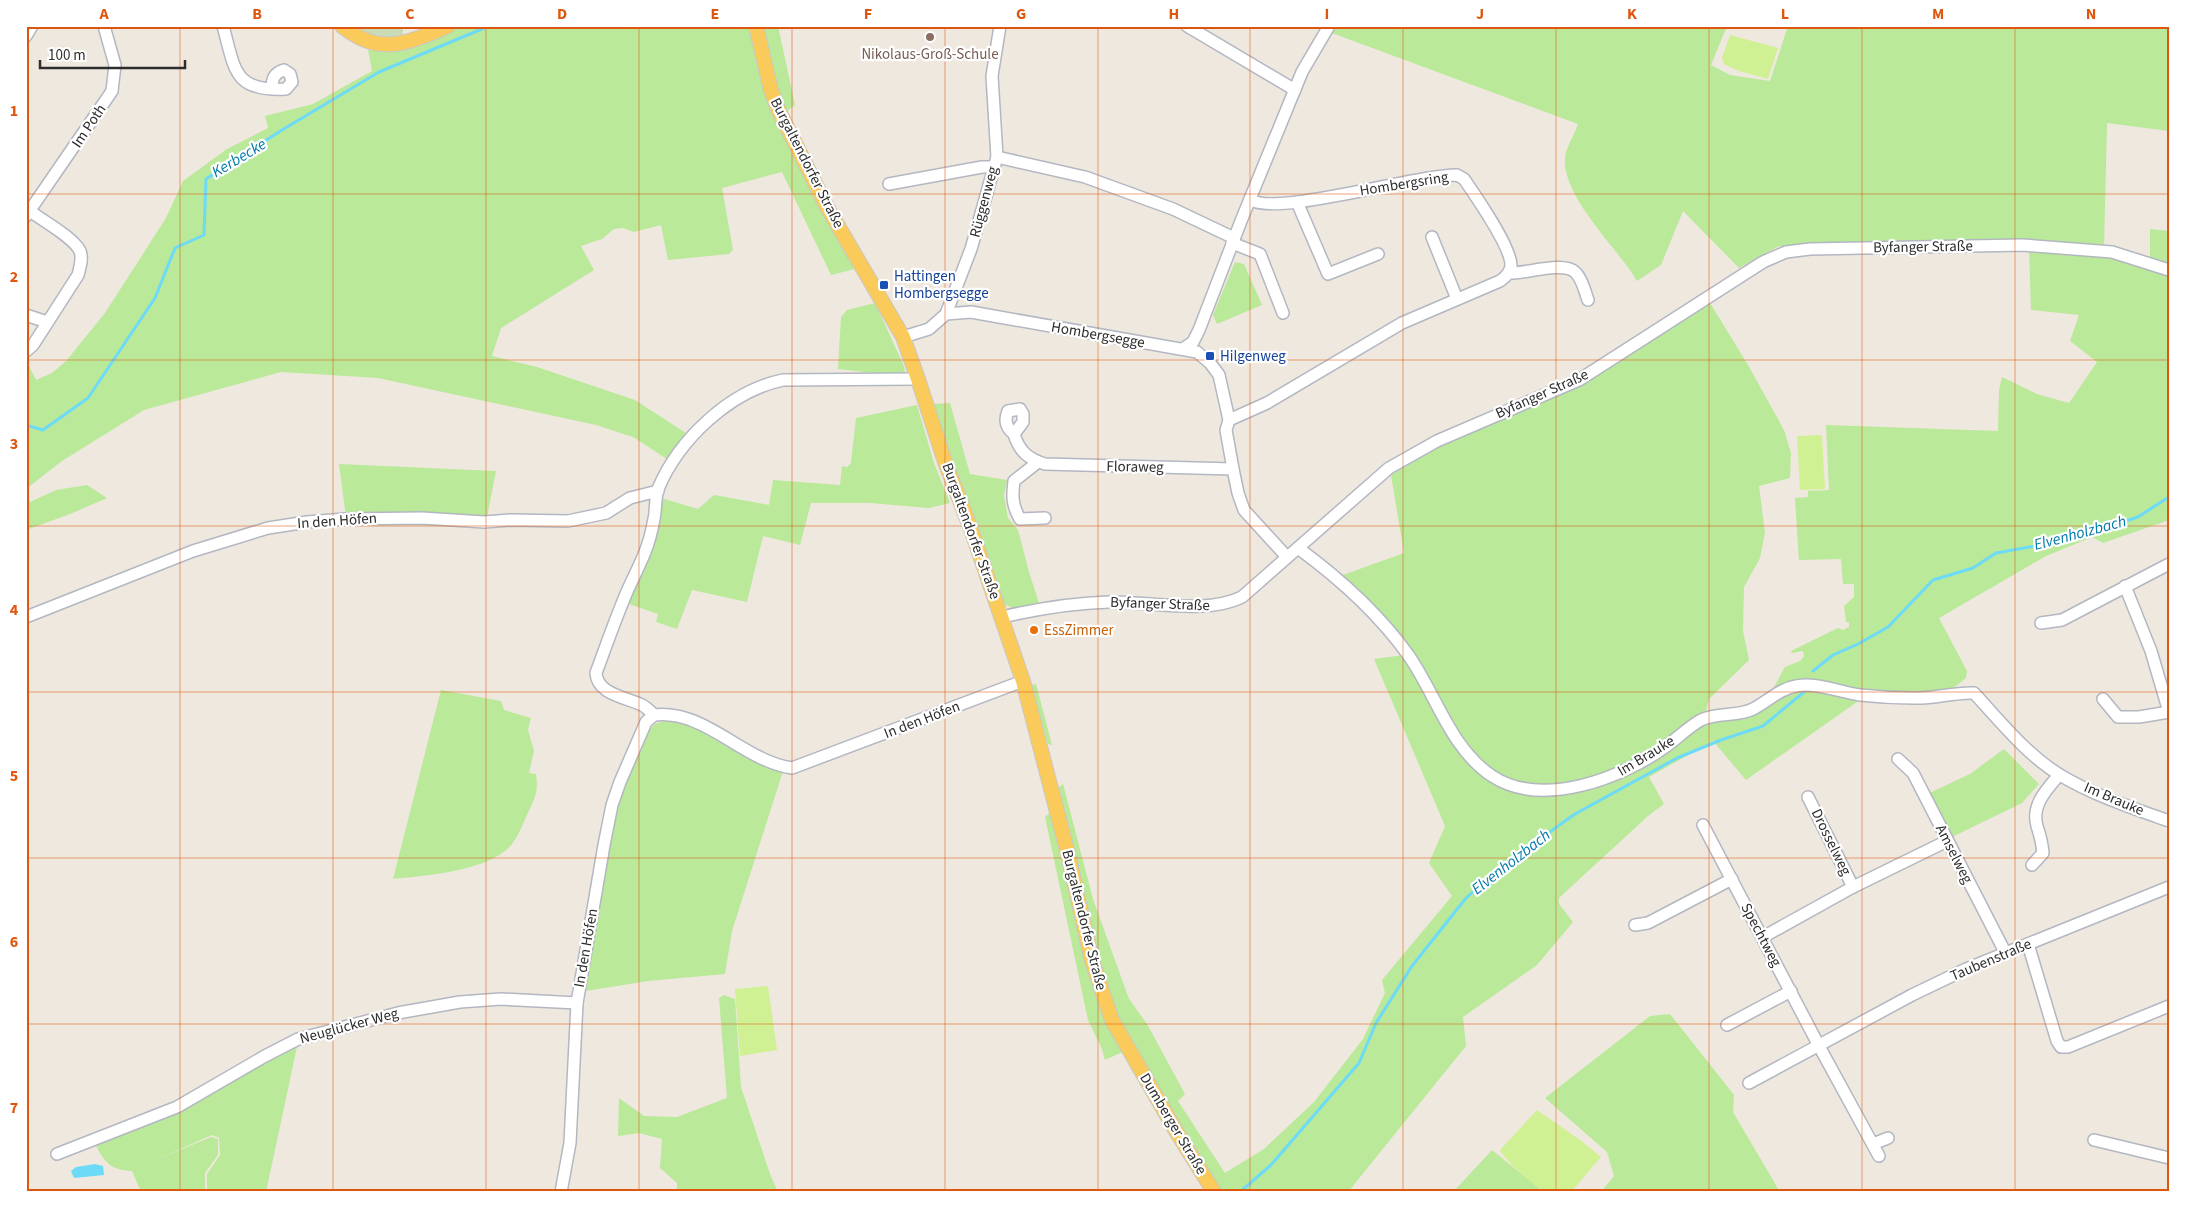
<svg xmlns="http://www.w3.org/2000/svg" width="2195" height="1218" font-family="'Source Sans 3',sans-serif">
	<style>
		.green { fill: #b9e999 }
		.cemetery { fill: #cadbb5 }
		.pitch { fill: #cff194 }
		.water { fill: #6ddbf7 }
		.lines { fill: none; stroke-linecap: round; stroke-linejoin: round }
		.stream { stroke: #6ddbf7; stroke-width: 3 }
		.minor-casing { stroke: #b3b7c2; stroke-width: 14 }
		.major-casing { stroke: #c8c8c8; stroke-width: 16 }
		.minor { stroke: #fff; stroke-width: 11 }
		.major { stroke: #facb5a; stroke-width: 14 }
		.grid { fill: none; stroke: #df570e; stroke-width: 1; stroke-opacity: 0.55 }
		.education-dot { fill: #8d6e63; stroke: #fff; stroke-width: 2 }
		.transit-dot { fill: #1a4fb4; stroke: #fff; stroke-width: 2 }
		.food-dot { fill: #e8710a; stroke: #fff; stroke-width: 2 }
		.labels { text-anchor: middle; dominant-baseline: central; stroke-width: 4.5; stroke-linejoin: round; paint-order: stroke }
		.education-label { font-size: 15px; fill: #785e54; stroke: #fff }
		.street-label { font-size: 15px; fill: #2d2d2d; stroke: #fff }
		.transit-label { font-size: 15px; fill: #164399; stroke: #fff; text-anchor: start }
		.food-label { font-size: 15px; fill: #c56008; stroke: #fff; text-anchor: start }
		.water-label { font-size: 16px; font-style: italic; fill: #047bab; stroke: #fff }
		.neatline { fill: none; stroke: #df570e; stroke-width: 2 }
		.grid-label { font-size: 16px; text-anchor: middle; font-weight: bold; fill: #df570e }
	</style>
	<rect width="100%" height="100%" fill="#efe8df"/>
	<!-- green -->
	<g class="green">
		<path d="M464,26H778L795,105L777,119L855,269L831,275L782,172L722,188L733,250L729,254L668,260L661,225L634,232L623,228L614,229L602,239L581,246L594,270L501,328L492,356L537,367L635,400L689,435L667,459L633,437L596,425L378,378L281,372L144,410L62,461L26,489V360L36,380L52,373L66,361L105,313L166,218L183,181L227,149L268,128L265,116L313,104L372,71L368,50H401Z"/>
		<path d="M1334,26H1727L1711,65L1730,75L1770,81L1788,26H2169V131L2107,123L2104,248L1868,244L1779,246L1739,268L1683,211L1661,265L1637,281C1618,248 1556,192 1566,152C1569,143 1575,133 1578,124L1329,32Z"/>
		<path d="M2150,229L2169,231V265L2150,258Z"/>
		<path d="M2029,249L2105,255L2169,274V520L2103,543L2090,536V538L2046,556L1939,618L1967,671L1966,678L1952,689L1939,694L1861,692L1798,680L1771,693L1785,667L1800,661L1804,656L1803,651L1792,653L1791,651L1838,628L1843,630L1849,627V622H1846L1844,606L1854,597V584H1843L1841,559L1799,560L1795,498L1808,497V491L1829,490L1826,425L1998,431L1999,390L2002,377L2037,394L2069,403L2097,362L2070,341L2079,315L2031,310Z"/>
		<path d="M1235,262L1244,264L1262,305L1217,324L1213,315Z"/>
		<path d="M875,303L904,366L905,371L899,376L838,369L841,317L847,310Z"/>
		<path d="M1710,303L1748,365L1784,430L1791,453L1790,478L1759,486L1765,533L1760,558L1744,587L1743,631L1749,660L1709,699L1705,715L1617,772L1580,784L1537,788L1509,783L1481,765L1456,736L1438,701L1340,576L1404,553L1391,475L1441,446L1488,423Z"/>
		<path d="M950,403L970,474L1007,480L1004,496L1008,518L1018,530L1029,572L1039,603L1015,609L1004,604L933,404Z"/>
		<path d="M917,405L934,463L950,503L929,508L870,503H811L800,545L763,536L747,602L692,590L677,629L656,622L658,614L626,603L661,498L698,509L714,495L769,505L773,480L840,485L842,466L847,467L851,463L856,418Z"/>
		<path d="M339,464L496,471L487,517H346Z"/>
		<path d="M87,485L107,498L70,514L26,530V493L30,502L56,490Z"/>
		<path d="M1404,655L1455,741L1507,787L1582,788L1694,728L1787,691L1807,688L1864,697L1746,780L1713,741L1649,777L1664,804L1648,816L1559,898V904L1573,922L1537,965L1463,1017L1466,1046L1348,1192H1221L1114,1018L1058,788L1063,784L1093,899L1129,999L1147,1024L1185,1094L1178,1101L1225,1173L1264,1149L1314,1102L1363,1039L1385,993L1382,980L1452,896L1429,863L1445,826L1374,659Z"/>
		<path d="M1036,684L1052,745L1048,744L1031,685Z"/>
		<path d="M441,690L501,701L504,710L531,718L528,730L534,751L529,773L536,774C539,794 534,799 526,817C522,826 518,836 512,844C491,871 425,876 393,879Z"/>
		<path d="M664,721C701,724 749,754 783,771L732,931L725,974L648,981L586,991L616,807L646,733L655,724Z"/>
		<path d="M2004,749L2039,784L2022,803L1952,837L1927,794L1970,774Z"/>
		<path d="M1056,807L1091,961L1129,1049L1105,1060L1102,1049L1088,1020L1045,817Z"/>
		<path d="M724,995L735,999L741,1087L770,1174L778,1192H677V1183L660,1168L662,1139L639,1133L618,1136L619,1098L644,1116L677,1117L727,1098L719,998Z"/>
		<path d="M1670,1014L1734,1095L1733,1112L1780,1192H1601L1614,1176L1607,1152L1545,1098L1650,1016Z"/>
		<path d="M298,1042L266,1192H207V1174L220,1155L219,1138L212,1135L156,1160L211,1137L218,1139V1155L205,1173V1192H141L132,1171C109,1170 104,1161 94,1142Z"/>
		<path d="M1492,1150L1544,1192H1453Z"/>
	</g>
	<!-- cemetery -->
	<path class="cemetery" d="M353,26H403V38C385,41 369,35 353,26Z"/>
	<!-- pitch -->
	<g class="pitch">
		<path d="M1730,35L1778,48L1768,79L1739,71L1724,64L1722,58Z"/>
		<path d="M1822,435L1825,489L1800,490L1797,436Z"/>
		<path d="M768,986L777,1050L740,1056L735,989Z"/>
		<path d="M1537,1110L1580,1140L1601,1157L1571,1192C1563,1192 1555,1193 1547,1192C1537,1190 1504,1159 1500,1150Z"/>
	</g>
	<!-- water -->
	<path class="water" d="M95,1164L103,1166L104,1175L74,1178L71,1171L76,1167Z"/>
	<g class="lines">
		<!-- stream -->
		<g class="stream">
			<path d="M26,425L43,430L88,398L155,298L175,248L204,235L206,179L282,130L379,72L489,26"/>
			<path d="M1813,671L1833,655L1858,644L1888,627L1933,580L1973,568L1996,553L2064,541L2138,517L2169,497"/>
			<path d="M1240,1192L1271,1165L1359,1063L1376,1023L1412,966L1466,898L1502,866L1575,814L1677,758L1721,740L1763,726L1804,692"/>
		</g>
		<!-- minor casing -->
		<g class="minor-casing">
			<g id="minor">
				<path d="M223,26C235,69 233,92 286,89L292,82L290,74L284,70C274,73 272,79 272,88"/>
				<path d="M1187,26L1295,90"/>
				<path d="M26,36L32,26"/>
				<path d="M997,157L1085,177L1173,209L1234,238"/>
				<path d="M889,184L982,167H993"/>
				<path d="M1297,202L1328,274L1378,254"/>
				<path d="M26,216L112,91L115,65L104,26"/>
				<path d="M1432,237L1457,299"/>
				<path d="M1232,243L1260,254L1283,313"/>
				<path d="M1509,273C1525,274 1563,261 1575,272C1582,278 1585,292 1588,300"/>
				<path d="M946,314L971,249L997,157L992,76L1000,26"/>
				<path d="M26,315L47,322"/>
				<path d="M903,337L929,329L946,314L971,312L1197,352L1210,363L1219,375L1229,420L1226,430L1233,469L1238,493L1244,510L1287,557"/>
				<path d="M1184,348L1193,342L1199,330L1241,221L1302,72L1329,26"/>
				<path d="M26,351L33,345L78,275C80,267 83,259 80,251C73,237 43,221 30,211"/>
				<path d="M1229,420L1267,403L1402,323L1500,281C1506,277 1510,273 1511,266C1512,248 1475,195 1464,179L1457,175C1420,174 1271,218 1250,199"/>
				<path d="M1014,434C1006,428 1004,420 1008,411L1020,409L1023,414V422L1014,434C1019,451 1028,459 1045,464L1233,469"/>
				<path d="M1038,462L1014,481C1012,496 1012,505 1020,519L1045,518"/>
				<path d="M1298,548C1339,578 1379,614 1409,656C1436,695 1451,749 1492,776C1542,809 1622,778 1665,747C1677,739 1688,727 1701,720C1718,712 1737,717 1753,709C1767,702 1779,689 1796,686C1816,682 1840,692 1860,695C1878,697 1896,698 1914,698C1934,699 1954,692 1974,693C2000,721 2027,755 2060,775C2093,795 2132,808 2169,821"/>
				<path d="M2125,586L2151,651L2169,712"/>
				<path d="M26,617L193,551L268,528L307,522L345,519L422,518L484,522L511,520L568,521L606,513L630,498L658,491"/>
				<path d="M1002,617C1037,609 1072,603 1109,602C1149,601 1206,615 1242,597L1389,468L1437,441L1579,380L1763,262L1786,252L1810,249L2023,245L2112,252L2169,270"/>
				<path d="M2041,623L2062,620L2169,564"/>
				<path d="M2103,699L2118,717H2139L2169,712"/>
				<path d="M654,715C650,711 646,707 642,705C625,697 597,694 596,673C606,646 615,620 626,594C632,580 639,567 645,552C649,542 652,530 654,519C656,510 655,498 658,489C679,439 730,391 783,380L918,379"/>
				<path d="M1898,759L1913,773L2005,952"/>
				<path d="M1808,797L1853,887"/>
				<path d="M1703,825L1819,1046L1879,1156"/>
				<path d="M2032,865L2043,853C2042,842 2040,835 2037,826C2031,805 2047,789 2059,775"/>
				<path d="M1635,925L1648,923L1732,879"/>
				<path d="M1763,937L1853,887L1947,841"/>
				<path d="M2028,944L2057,1041L2061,1047H2068L2169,1006"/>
				<path d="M1727,1025L1791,991"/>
				<path d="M1749,1083L1912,995L1966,969L2169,887"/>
				<path d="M2094,1140L2169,1158"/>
				<path d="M1873,1144L1888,1138"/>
				<path d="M57,1154L177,1107L265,1056L298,1039L398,1013L460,1002L501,999L577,1003"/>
				<path d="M561,1192L570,1143L577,1003L604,845L612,805L620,782L646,722L654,715C705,709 743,761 792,768L1023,681"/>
			</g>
		</g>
		<!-- major casing -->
		<g class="major-casing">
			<g id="major">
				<path d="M342,26C380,57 408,43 448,26"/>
				<path d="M756,26L771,90L778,109L827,207L903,337L918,379L945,462L971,529L1023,681L1068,854L1092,961L1112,1020L1176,1131L1214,1192"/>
			</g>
		</g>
		<!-- minor -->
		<use href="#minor" class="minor"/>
		<!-- major -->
		<use href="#major" class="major"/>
	</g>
	<!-- grid -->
	<path class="grid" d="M180,26V1192M333,26V1192M486,26V1192M639,26V1192M792,26V1192M945,26V1192M1098,26V1192M1250,26V1192M1403,26V1192M1556,26V1192M1709,26V1192M1862,26V1192M2015,26V1192M26,194H2169M26,360H2169M26,526H2169M26,692H2169M26,858H2169M26,1024H2169"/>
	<!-- markers -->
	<circle class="education-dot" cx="930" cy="37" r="5"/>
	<g class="transit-dot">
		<rect x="879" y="280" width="10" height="10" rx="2.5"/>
		<rect x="1205" y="351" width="10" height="10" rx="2.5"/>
	</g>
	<circle class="food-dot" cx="1034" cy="630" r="5"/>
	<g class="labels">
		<!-- education labels -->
		<g class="education-label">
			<text x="930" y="54">Nikolaus-Groß-Schule</text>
		</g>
		<!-- street labels -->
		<g class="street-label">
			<text transform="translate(89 126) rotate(-56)">Im Poth</text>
			<text transform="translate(807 163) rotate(63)">Burgaltendorfer Straße</text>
			<text transform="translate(1404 184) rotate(-9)">Hombergsring</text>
			<text transform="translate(984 202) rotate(-75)">Rüggenweg</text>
			<text transform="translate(1923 247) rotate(-1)">Byfanger Straße</text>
			<text transform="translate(1098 335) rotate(10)">Hombergsegge</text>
			<text transform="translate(1542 394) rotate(-24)">Byfanger Straße</text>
			<text transform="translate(1135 467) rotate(1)">Floraweg</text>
			<text transform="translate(337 521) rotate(-4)">In den Höfen</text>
			<text transform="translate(971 531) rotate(70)">Burgaltendorfer Straße</text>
			<text transform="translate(1160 604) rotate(2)">Byfanger Straße</text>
			<text transform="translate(922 720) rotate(-21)">In den Höfen</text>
			<text transform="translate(1646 756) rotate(-31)">Im Brauke</text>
			<text transform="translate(2114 799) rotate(23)">Im Brauke</text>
			<text transform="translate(1831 842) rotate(64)">Drosselweg</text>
			<text transform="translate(1954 854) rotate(63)">Amselweg</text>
			<text transform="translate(1084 920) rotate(76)">Burgaltendorfer Straße</text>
			<text transform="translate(1761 935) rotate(62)">Spechtweg</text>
			<text transform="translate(586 948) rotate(-80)">In den Höfen</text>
			<text transform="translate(1991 960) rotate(-23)">Taubenstraße</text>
			<text transform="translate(349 1026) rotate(-15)">Neuglücker Weg</text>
			<text transform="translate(1173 1124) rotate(59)">Dumberger Straße</text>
		</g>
		<!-- transit labels -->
		<g class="transit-label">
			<text x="894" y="276">Hattingen<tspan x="894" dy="17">Hombergsegge</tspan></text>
			<text x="1220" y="356">Hilgenweg</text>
		</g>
		<!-- food labels -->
		<g class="food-label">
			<text x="1044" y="630">EssZimmer</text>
		</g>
		<!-- water labels -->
		<g class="water-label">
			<text transform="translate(239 158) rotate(-31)">Kerbecke</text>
			<text transform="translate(2080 533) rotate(-15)">Elvenholzbach</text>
			<text transform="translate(1511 862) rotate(-38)">Elvenholzbach</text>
		</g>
	</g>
	<!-- border -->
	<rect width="2195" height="1218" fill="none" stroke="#ffffff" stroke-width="55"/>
	<!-- scale -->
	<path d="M40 60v8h145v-8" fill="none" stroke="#2d2d2d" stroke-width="2.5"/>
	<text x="48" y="60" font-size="15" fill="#2d2d2d" stroke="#ffffff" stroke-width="4" paint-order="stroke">100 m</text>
	<rect x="28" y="28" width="2140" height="1162" class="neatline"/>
	<g class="grid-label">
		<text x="104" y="19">A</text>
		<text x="257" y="19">B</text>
		<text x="410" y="19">C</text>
		<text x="562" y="19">D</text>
		<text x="715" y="19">E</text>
		<text x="868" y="19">F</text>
		<text x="1021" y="19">G</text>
		<text x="1174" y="19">H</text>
		<text x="1327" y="19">I</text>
		<text x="1480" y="19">J</text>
		<text x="1632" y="19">K</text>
		<text x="1785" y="19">L</text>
		<text x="1938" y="19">M</text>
		<text x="2091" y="19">N</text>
		<text x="14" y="116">1</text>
		<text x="14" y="282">2</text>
		<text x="14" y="449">3</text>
		<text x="14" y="615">4</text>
		<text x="14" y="781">5</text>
		<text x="14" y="947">6</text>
		<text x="14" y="1113">7</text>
	</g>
</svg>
